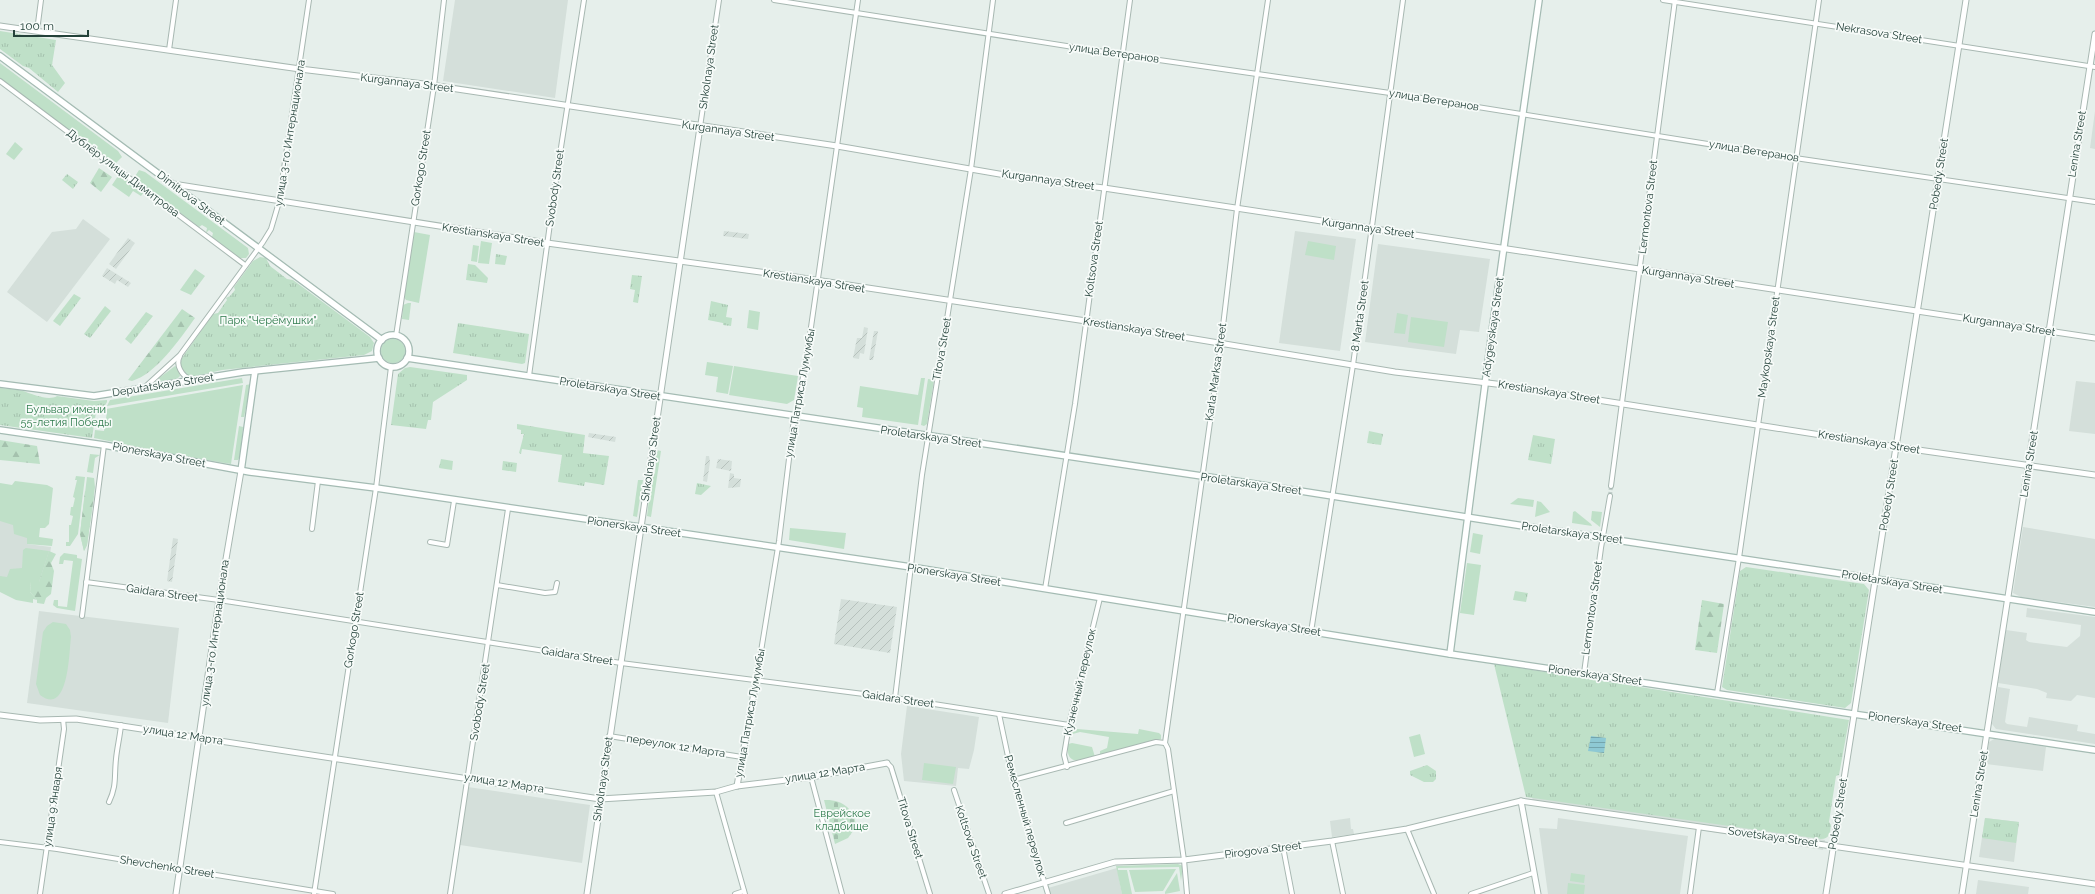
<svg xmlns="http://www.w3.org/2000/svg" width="2095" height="894" font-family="Raleway,sans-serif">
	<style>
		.built { fill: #d4dfda }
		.industrial { fill: url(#industrial-furrows) }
		.green { fill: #bfe0c8 }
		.forest { fill: url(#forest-firs) }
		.cemetery { fill: url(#cemetery-stones) }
		.park { fill: url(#park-tufts) }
		.water { fill: url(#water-rules) }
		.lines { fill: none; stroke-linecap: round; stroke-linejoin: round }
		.minor-tunnel { stroke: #bfccc8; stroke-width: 4; stroke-dasharray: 4 2; stroke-linecap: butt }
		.minor-casing { stroke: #a8b8b2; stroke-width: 6 }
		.tertiary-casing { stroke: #a8b8b2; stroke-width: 7 }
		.secondary-casing { stroke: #a4bbb3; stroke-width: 8 }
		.minor { stroke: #fff; stroke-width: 4 }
		.tertiary { stroke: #fff; stroke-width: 5 }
		.secondary { stroke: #fff; stroke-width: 5.5 }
		.labels { text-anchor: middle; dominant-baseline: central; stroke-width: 3.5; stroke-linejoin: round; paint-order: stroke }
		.street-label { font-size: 11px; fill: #24423a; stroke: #f7fbf9 }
		.park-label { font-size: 11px; fill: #2d7a4b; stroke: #f7fbf9 }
	</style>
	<defs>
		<pattern id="industrial-furrows" width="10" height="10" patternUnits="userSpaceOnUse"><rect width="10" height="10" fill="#d4dfda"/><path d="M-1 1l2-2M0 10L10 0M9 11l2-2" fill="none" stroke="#b6c1bc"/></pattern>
		<pattern id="forest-firs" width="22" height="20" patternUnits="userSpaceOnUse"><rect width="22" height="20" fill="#bfe0c8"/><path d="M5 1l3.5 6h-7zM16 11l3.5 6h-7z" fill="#a4c1ad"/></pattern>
		<pattern id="cemetery-stones" width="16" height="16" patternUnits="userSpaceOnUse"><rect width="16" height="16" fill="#bfe0c8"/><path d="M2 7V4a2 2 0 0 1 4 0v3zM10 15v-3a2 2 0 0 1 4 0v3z" fill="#a4c1ad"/></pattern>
		<pattern id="park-tufts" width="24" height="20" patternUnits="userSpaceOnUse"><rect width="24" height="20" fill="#bfe0c8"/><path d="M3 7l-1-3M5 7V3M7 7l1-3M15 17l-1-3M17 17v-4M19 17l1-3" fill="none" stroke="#a4c1ad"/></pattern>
		<pattern id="water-rules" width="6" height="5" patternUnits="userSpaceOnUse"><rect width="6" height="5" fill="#8ec9d4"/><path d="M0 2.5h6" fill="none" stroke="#74a5ad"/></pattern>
	</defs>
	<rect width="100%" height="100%" fill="#e6efeb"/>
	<!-- built -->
	<g class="built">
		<path d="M455,0H568L555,98L443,81Z"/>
		<path d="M2095,111V149L2090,148Z"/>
		<path d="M83,219L110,239L47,322L7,292L52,232L76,229Z"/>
		<path d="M1295,231L1356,239L1340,351L1279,343Z"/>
		<path d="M1378,244L1490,259L1479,332L1460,330L1456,354L1365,342Z"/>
		<path d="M2076,381L2095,383V434L2069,431Z"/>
		<path d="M0,510L31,514L27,544L51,547L46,584L0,577Z"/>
		<path d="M2023,527L2095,539V607L2021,597L2013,593Z"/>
		<path d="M2027,608L2095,617V698L2077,695L2071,701L2046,698L2047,693L2037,689L1998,683L2006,630L2027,633L2026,640L2029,642L2067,647L2080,636L2081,625L2026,617Z"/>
		<path d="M39,611L179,628L168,723L27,703Z"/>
		<path d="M1998,687L2010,689L2005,722L2007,724L2027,727L2029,717L2078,725L2077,731L2095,734V744L1996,729L1992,724Z"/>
		<path d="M907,706L979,717L974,750L969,769L958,768L956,786L904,781L901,754Z"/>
		<path d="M1994,739L2046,747L2043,771L1986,764L1989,742Z"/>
		<path d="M468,787L590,805L582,863L460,845Z"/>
		<path d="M1533,791L1825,840L1823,850L1532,803Z"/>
		<path d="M1350,818L1351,829H1353L1354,834L1332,837L1330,821Z"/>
		<path d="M1558,818L1688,836L1680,894H1548L1539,828L1557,829Z"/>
		<path d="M1985,818L2019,822L2014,862L1979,857Z"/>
		<path d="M1117,868L1122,894H1050L1048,888Z"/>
		<path d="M1978,880L2029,887L2028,894H1976Z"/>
	</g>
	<!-- industrial -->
	<g class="industrial">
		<path d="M724,231L749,234L748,239L723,236Z"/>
		<path d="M128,238L135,243L116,269L109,264Z"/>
		<path d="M107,268L131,283L128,287L117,280L115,284L102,276Z"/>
		<path d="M864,327L868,328L864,354L860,353L859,359L853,358L857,338H862Z"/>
		<path d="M874,331H878L873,360H869Z"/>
		<path d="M589,433L616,437L615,442L588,437Z"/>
		<path d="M706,456H709L710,462L707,482L703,481Z"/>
		<path d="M718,459L732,461L731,471L716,468Z"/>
		<path d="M730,473L734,474V478L741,479L740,487L728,488Z"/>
		<path d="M173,538L178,539L172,582L167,581Z"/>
		<path d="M841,599L897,607L890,653L834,644Z"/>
	</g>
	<!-- green -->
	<g class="green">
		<path d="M0,63L118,151L122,157L115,164L0,79Z"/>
		<path d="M15,142L23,149L14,160L6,154Z"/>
		<path d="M139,170L145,172L248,248L249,254L246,258H240L212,237L213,233L209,230L206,233L207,228L202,225L199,227L134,178Z"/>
		<path d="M122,175L144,192L141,196L133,191L129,197L112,185L118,176Z"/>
		<path d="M414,232L430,235L419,303L406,300L404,297Z"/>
		<path d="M481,241L492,243L489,264L478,263Z"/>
		<path d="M1308,241L1336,246L1334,260L1305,255Z"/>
		<path d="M473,245L479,246L477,262L471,261Z"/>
		<path d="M408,303H411L409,320L402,319L403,305Z"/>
		<path d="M749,310L760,312L758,330L747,328Z"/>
		<path d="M1397,313L1408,315L1405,334L1394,333Z"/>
		<path d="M1411,317L1448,322L1444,347L1408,342Z"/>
		<circle cx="393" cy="351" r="12"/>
		<path d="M707,362L733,366L728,394L716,392L718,377L705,375Z"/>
		<path d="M175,366L177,367L180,376L177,379L160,381L159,378Z"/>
		<path d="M734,366L798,376L794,400L787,404L729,395Z"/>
		<path d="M242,378L243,383L107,406L110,400Z"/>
		<path d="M921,378H925L918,425L862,417L863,408L857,407L860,386L918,395Z"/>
		<path d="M928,379L934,380L927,424L924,426L921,425Z"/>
		<path d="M251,384L244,417H241L246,385Z"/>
		<path d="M243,385L231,464L177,455L94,438L95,430L104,431L107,412L98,411V408L106,409Z"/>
		<path d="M239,426L243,427L240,456L238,460H234Z"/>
		<path d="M656,450L661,451L651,517L647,516L652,475L655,473L656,463L654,460Z"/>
		<path d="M90,454L100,455L95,458L93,473L87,472Z"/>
		<path d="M76,476L85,477L78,534L70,546H66V542H69V525H71L73,516L70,515L71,507H73L75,498L73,497L77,480H75Z"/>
		<path d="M87,477L94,478L95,487L87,545L84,551L80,534Z"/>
		<path d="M638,480H643L637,517L633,516Z"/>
		<path d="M15,481L47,485L53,488L49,524L45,528H40L39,537L53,539L52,546L27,544V538L14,534L13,525L0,521V483L12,485Z"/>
		<path d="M1518,498L1534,500L1533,507L1510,504Z"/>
		<path d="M1537,501L1541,502L1550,512L1535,517Z"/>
		<path d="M1575,511L1591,524L1592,526L1572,523L1573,512Z"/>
		<path d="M1592,511L1602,512L1600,527L1591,520Z"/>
		<path d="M790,528L846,533L844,549L789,540Z"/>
		<path d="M1473,533L1483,535L1480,554L1470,552Z"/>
		<path d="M26,548L49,551L39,582H31L30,592L37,600L33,599V603L16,600L0,592V576L7,577L10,569L22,568L23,550Z"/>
		<path d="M64,553L77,555V558L82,559L75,611L57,608L53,605L54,600H58V606L67,607L73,561L64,560L63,564H59L60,557Z"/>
		<path d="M1467,563L1481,565L1474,615L1460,613Z"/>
		<path d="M53,622L66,624L70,630L71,637C69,652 69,717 40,695L36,684L43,632L47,626Z"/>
		<path d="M1077,729L1138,734L1139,729L1159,733L1161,735V739L1100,755V751L1107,748L1109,737L1080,732L1069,735L1071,731Z"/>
		<path d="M1420,734L1425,754L1414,757L1409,737Z"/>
		<path d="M1072,743L1092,747L1095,757C1081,761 1065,766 1068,744Z"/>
		<path d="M924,763L956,767L953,784L922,780Z"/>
		<path d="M1178,864L1183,866L1181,881L1179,867L1118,868V870H1127L1132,894H1122L1116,866Z"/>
		<path d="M1176,869L1163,891L1135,892L1129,870Z"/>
		<path d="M1177,873L1180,891L1165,894V892Z"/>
		<path d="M1571,873L1585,875L1584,883L1570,881Z"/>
		<path d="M1568,883L1585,885L1584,894H1567Z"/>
	</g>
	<!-- forest -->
	<g class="forest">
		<path d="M99,168L112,177L101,192L90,183Z"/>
		<path d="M182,309L195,318C180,339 156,374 132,381L128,380Z"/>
		<path d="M0,440L37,446L40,464L0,460Z"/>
		<path d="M85,491L94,496L87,545L84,551L80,534Z"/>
		<path d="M49,551L56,554L51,563L54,571L51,594L46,598L44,604L37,603V600L30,592L31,581L39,582Z"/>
		<path d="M1702,600L1724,604L1717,653L1695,650Z"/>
	</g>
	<!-- cemetery -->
	<path class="cemetery" d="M824,800C842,799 855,809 856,827L848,838L835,844Z"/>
	<!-- park -->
	<g class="park">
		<path d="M0,31L56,40L52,65L65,83L58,92L29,68L23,66L0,49Z"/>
		<path d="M67,174L78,182L73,189L62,180Z"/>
		<path d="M496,254L507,256L505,265L495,264Z"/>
		<path d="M260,257L266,258L270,266L287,279L293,280L370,337L374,343L372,351L364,355L222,370L191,377L187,376L180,365L182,358L213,314L218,313L227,300L226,298L230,296L235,290L234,287L253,261Z"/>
		<path d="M468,264L475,265L488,278L487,283L466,280Z"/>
		<path d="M195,269L205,276L191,295L180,290Z"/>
		<path d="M632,275L642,276L638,303L633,302L635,290L630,289Z"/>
		<path d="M74,294L81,298L60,326L53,321Z"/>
		<path d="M711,301L728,305L726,317L732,318L731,326L723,325V323L708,320Z"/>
		<path d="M105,306L111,311L90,338L84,334Z"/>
		<path d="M146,312L153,316L131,344L125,339Z"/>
		<path d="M458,323L529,334L525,363L522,364L453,353Z"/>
		<path d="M410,367L467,375V380L433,402L431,420H428L426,429L391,425L398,374L405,368Z"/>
		<path d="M0,388C8,389 19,389 26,392C34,395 49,401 57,396L94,401L107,400V402L104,407L97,406L92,438L0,425Z"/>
		<path d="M517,424L585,435L583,453L609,456L604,485L585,482L584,486L558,482L562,455L522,449L521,454L519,453L524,434H521V430L517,429Z"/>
		<path d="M1369,431L1383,434L1381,445L1367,443Z"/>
		<path d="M1533,435L1555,439L1551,464L1528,460Z"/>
		<path d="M441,459L453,461L452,470L439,468Z"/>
		<path d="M503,461L517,463L516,472L502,470Z"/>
		<path d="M697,483L711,486L701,495L695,494Z"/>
		<path d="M1746,567L1864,584L1869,590L1851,703L1845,708L1727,690L1722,687L1740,571Z"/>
		<path d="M1515,591L1528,593L1526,602L1513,600Z"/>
		<path d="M1494,664L1849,720L1839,775L1836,776L1829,822L1831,825C1830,832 1830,839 1821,839L1526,797Z"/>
		<path d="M1427,765L1436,771V779L1433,782H1424L1410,775V771Z"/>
		<path d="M1985,818L2019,822L2016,843L1982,838Z"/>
	</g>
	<!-- water -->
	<path class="water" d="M1591,736L1606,738L1604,753L1588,751Z"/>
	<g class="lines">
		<!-- minor-tunnel -->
		<path class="minor-tunnel" d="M1610,496L1611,486"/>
		<!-- minor casing -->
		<g class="minor-casing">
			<g id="minor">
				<path d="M774,0L1124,55L1390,93L1795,158L2095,202"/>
				<path d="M1663,0L2095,67"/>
				<path d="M37,31L41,0"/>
				<path d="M169,50L176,0"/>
				<path d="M0,81L245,265"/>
				<path d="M700,127L719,0"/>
				<path d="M396,336L434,86L444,0"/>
				<path d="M180,356C175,365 182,376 191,380"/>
				<path d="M529,376L557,173L584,0"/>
				<path d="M145,387L180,355L263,242L271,229L279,202L309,0"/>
				<path d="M1611,486L1675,0"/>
				<path d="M312,529L318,481"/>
				<path d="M430,542L447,545L454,501"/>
				<path d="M86,582L219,600L621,663L895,698L1069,725"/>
				<path d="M497,585L545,593L555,592L557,583"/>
				<path d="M1045,589L1075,404L1130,0"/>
				<path d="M82,616L104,445"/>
				<path d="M1311,632L1353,365L1403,0"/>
				<path d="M1584,673L1601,548L1610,496"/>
				<path d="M756,682L779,541L793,426L796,417L808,348L858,0"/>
				<path d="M1717,693L1739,558L1819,0"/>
				<path d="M895,698L922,475L971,169L993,0"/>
				<path d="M999,714L1013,780L1048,894"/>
				<path d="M609,736L742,757"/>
				<path d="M1165,743L1220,351L1237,209L1268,0"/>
				<path d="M1165,743L1168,749L1184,860L1187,894"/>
				<path d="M887,763L891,767L930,894"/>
				<path d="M1067,767L1064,755L1069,725L1100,598"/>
				<path d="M811,777L842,894"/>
				<path d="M1013,780L1156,742L1165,743"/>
				<path d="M954,790L989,894"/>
				<path d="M716,792L745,894"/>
				<path d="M109,802C117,785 114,777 116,759C117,748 120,736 121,725"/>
				<path d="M1066,823L1174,791"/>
				<path d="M1407,829L1434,894"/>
				<path d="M1332,841L1343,894"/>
				<path d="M0,842L57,849L333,894"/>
				<path d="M1283,847L1292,894"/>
				<path d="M40,894L64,729L63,719"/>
				<path d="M314,894L376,488L391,367"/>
				<path d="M450,894L508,509"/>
				<path d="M735,894L744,891"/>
				<path d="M1471,894L1533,873"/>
				<path d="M1690,894L1699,827"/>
			</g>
		</g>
		<!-- tertiary casing -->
		<g class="tertiary-casing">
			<g id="tertiary">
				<path d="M0,26L300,69L424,84L837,146L1022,178L1104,188L2095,338"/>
				<path d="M173,184L547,243L789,276L1086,321L1395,372L1496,384L1897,447L2095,475"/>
				<path d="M0,715L40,720L76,719L600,799L716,792L737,786L811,777L887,763"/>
				<path d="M737,786L756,682"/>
				<path d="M1521,801L1538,894"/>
				<path d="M176,894L219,600L241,471"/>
				<path d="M587,894L700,127"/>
				<path d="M1005,894L1115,862L1184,860L1332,841L1407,829L1521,801L2095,884"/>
				<path d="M1826,894L1966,0"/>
				<path d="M1962,894L2095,34"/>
			</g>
		</g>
		<!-- secondary casing -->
		<g class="secondary-casing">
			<g id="secondary">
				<path d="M0,56L382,340"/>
				<circle cx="393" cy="351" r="16"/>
				<path d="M407,358L1249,483L1530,527L2095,612"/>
				<path d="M0,384L94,396L243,372L379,358"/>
				<path d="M0,430L104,445L250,472L376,488L911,567L1450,654L2095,750"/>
				<path d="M241,471L255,371"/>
				<path d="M1450,654L1492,331L1539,0"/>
			</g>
		</g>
		<!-- minor -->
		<use href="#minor" class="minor"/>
		<!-- tertiary -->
		<use href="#tertiary" class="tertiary"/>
		<!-- secondary -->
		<use href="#secondary" class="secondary"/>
	</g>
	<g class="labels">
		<!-- street labels -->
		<g class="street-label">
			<text transform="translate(1879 33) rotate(9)">Nekrasova Street</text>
			<text transform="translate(1114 53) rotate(8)">улица Ветеранов</text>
			<text transform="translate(709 67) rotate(-82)">Shkolnaya Street</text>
			<text transform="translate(407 83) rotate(7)">Kurgannaya Street</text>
			<text transform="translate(1434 100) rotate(9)">улица Ветеранов</text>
			<text transform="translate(728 131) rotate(8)">Kurgannaya Street</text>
			<text transform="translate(290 133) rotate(-81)">улица 3-го Интернационала</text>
			<text transform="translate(2077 144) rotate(-81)">Lenina Street</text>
			<text transform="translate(1754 151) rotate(9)">улица Ветеранов</text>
			<text transform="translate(421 168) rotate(-81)">Gorkogo Street</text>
			<text transform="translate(123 173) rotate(37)">Дублёр улицы Димитрова</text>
			<text transform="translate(1939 174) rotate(-81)">Pobedy Street</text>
			<text transform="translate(1048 180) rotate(8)">Kurgannaya Street</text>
			<text transform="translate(555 188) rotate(-82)">Svobody Street</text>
			<text transform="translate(191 198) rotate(37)">Dimitrova Street</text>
			<text transform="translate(1648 207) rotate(-83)">Lermontova Street</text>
			<text transform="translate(1368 228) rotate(8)">Kurgannaya Street</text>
			<text transform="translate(493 235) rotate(9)">Krestianskaya Street</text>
			<text transform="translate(1094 259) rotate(-82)">Koltsova Street</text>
			<text transform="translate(1688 277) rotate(9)">Kurgannaya Street</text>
			<text transform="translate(814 281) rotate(9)">Krestianskaya Street</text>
			<text transform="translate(1360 316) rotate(-82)">8 Marta Street</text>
			<text transform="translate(2009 325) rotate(9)">Kurgannaya Street</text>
			<text transform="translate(1493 327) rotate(-82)">Adygeyskaya Street</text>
			<text transform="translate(1134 329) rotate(9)">Krestianskaya Street</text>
			<text transform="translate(1769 347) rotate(-82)">Maykopskaya Street</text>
			<text transform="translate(942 349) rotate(-80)">Titova Street</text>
			<text transform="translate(1216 372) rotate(-82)">Karla Marksa Street</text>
			<text transform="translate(163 385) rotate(-9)">Deputatskaya Street</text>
			<text transform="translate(610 389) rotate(9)">Proletarskaya Street</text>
			<text transform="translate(1549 392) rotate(9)">Krestianskaya Street</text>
			<text transform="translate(800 393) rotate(-80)">улица Патриса Лумумбы</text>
			<text transform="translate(931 437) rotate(8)">Proletarskaya Street</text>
			<text transform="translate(1869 442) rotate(9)">Krestianskaya Street</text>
			<text transform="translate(159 455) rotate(11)">Pionerskaya Street</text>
			<text transform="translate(651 459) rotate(-82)">Shkolnaya Street</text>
			<text transform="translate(2029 464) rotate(-81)">Lenina Street</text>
			<text transform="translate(1251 484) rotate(8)">Proletarskaya Street</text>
			<text transform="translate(1889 495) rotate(-81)">Pobedy Street</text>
			<text transform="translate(634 527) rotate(8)">Pionerskaya Street</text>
			<text transform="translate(1572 533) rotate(8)">Proletarskaya Street</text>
			<text transform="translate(954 575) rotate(9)">Pionerskaya Street</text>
			<text transform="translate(1892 582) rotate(9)">Proletarskaya Street</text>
			<text transform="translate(162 593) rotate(8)">Gaidara Street</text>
			<text transform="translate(1592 608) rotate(-82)">Lermontova Street</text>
			<text transform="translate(1274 625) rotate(9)">Pionerskaya Street</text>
			<text transform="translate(354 630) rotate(-81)">Gorkogo Street</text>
			<text transform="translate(215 633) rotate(-82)">улица 3-го Интернационала</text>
			<text transform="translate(577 656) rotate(9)">Gaidara Street</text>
			<text transform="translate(1595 675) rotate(8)">Pionerskaya Street</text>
			<text transform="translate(1080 682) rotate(-77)">Кузнечный переулок</text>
			<text transform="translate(898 699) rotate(8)">Gaidara Street</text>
			<text transform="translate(480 702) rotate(-81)">Svobody Street</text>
			<text transform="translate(750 713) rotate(-80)">улица Патриса Лумумбы</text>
			<text transform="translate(1915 722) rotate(8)">Pionerskaya Street</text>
			<text transform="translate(183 735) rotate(9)">улица 12 Марта</text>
			<text transform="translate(676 746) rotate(9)">переулок 12 Марта</text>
			<text transform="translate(825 773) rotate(-9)">улица 12 Марта</text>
			<text transform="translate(603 779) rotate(-82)">Shkolnaya Street</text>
			<text transform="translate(504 783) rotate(9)">улица 12 Марта</text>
			<text transform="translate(1979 784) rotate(-81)">Lenina Street</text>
			<text transform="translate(53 807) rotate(-82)">улица 9 Января</text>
			<text transform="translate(1838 814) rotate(-81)">Pobedy Street</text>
			<text transform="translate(1025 816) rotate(74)">Ремесленный переулок</text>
			<text transform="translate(910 828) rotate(73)">Titova Street</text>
			<text transform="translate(1773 837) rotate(8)">Sovetskaya Street</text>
			<text transform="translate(971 842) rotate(71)">Koltsova Street</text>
			<text transform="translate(1263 850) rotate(-7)">Pirogova Street</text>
			<text transform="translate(167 867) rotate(9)">Shevchenko Street</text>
		</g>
		<!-- park labels -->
		<g class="park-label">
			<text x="268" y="320">Парк "Черёмушки"</text>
			<text x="66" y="409">Бульвар имени<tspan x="66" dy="13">55-летия Победы</tspan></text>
			<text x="842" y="813">Еврейское<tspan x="842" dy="13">кладбище</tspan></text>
		</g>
	</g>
	<!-- scale -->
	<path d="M14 30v6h74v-6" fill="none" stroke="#24423a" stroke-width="2"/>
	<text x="20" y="30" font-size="12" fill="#24423a" stroke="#f7fbf9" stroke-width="3" paint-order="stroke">100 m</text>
</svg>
